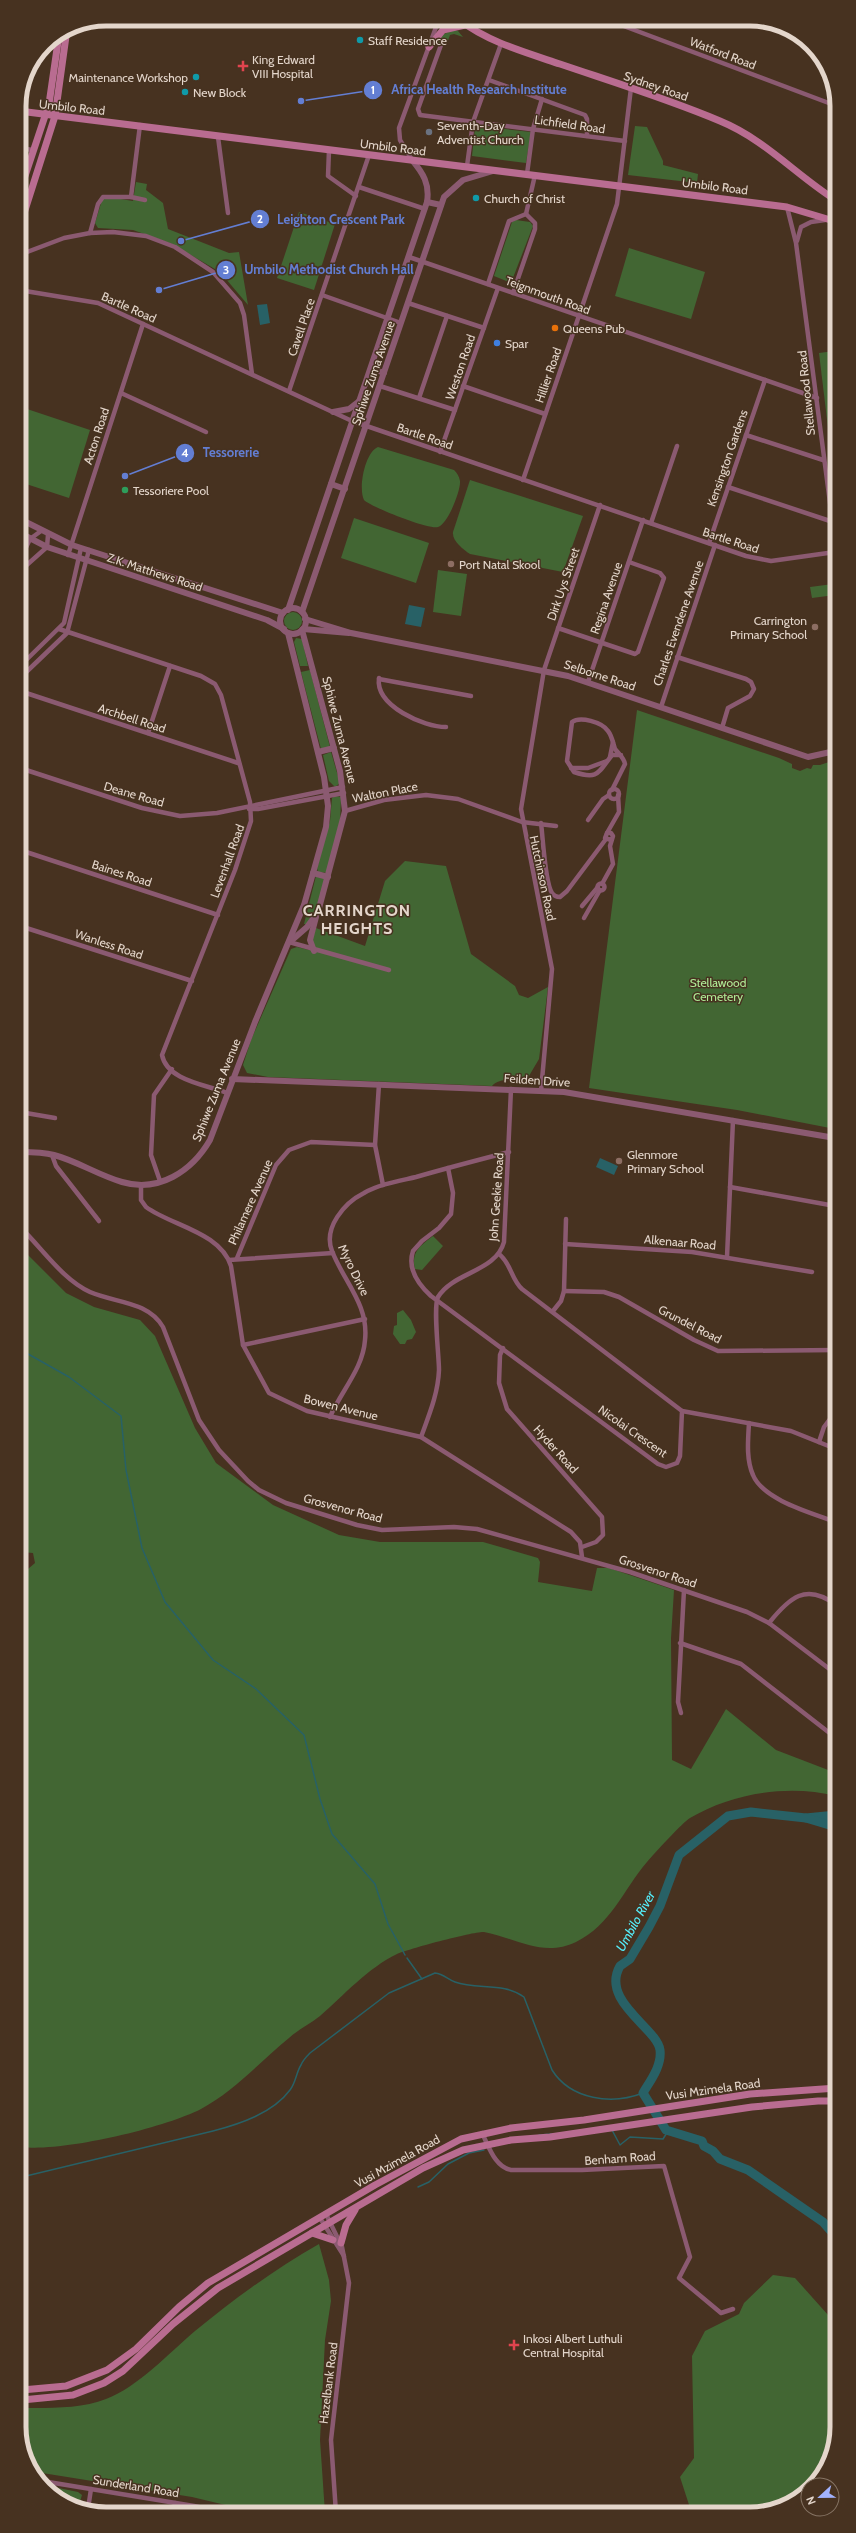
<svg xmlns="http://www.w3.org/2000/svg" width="856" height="2533" font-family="Cabin,sans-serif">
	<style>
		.green { fill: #426633 }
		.water { fill: #286166 }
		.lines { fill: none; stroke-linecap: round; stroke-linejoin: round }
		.stream { stroke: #286166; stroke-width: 1.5 }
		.river { stroke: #286166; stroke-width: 9 }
		.minor { stroke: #8b5a71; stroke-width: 4.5 }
		.tertiary { stroke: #8b5a71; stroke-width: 6 }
		.secondary { stroke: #b96c91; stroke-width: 7 }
		.culture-dot { fill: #0f9aa8; stroke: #473220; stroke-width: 1.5 }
		.health-dot { fill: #e0444e; stroke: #473220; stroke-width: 1.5 }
		.worship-dot { fill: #6b7280; stroke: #473220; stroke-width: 1.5 }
		.food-dot { fill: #e8710a; stroke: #473220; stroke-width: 1.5 }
		.shop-dot { fill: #3f7fe0; stroke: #473220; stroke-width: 1.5 }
		.leisure-dot { fill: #2e9e5b; stroke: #473220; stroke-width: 1.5 }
		.education-dot { fill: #8d6e63; stroke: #473220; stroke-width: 1.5 }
		.labels { text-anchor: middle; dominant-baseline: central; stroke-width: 3; stroke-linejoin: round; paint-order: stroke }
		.poi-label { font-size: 12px; fill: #e4d6cb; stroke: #473220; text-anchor: start }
		.street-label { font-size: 12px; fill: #e4d6cb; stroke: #473220 }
		.park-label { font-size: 12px; fill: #afeb96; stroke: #473220 }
		.water-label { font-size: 13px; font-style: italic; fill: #55f0fd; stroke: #473220 }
		.district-label { font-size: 16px; font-weight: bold; letter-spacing: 1px; fill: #e4d6cb; stroke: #473220 }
		.rim { fill: none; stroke: #e4d6cb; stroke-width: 5 }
		.leader { fill: none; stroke: #637ed3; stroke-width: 1.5 }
		.callout-dot { fill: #637ed3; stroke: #473220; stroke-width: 1.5 }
		.mark-label { font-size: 12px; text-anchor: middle; font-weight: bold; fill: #fff }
		.callout-label { font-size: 13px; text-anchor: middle; font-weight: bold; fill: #637ed3; stroke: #473220; stroke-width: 3; stroke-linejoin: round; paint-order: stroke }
	</style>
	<rect width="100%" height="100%" fill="#473220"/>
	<!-- green -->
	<g class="green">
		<path d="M453,30L458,31L463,37L454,34L450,35L446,46L437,43L442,35Z"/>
		<path d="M478,126L531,132L526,163L472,156L475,128Z"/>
		<path d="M635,126L647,127L663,161V165L698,174L697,183L628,175Z"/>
		<path d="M136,182L147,184L146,190L163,203L168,229L229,253L239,252L248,305L220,272L172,244L133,230L98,228L95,223L102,200L109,197L133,201Z"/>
		<path d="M299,212L335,224L314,290L277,278Z"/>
		<path d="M516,220L530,222L533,226L511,283L494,276L512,222Z"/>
		<path d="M629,248L705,272L691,319L615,296Z"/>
		<path d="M834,351L835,486L819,353Z"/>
		<path d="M27,409L90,430L69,498L20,482V434Z"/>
		<path d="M378,447L454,470C457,473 459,476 460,481C461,490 448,524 438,527C429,530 371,507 364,500C358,488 365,452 378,447Z"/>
		<path d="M470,480L583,516L563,572L470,554C463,549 452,541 453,532Z"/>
		<path d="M354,518L429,543L416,583L341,558Z"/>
		<path d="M438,570L467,574L461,616L433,612Z"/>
		<path d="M833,584L835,595L812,598L810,587Z"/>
		<circle cx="293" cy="621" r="9"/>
		<path d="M296,638L302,639L308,666H300L294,642Z"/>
		<path d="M310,670L330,747L321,749L301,672Z"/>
		<path d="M637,710L779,758L792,764V768L800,771L807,768L811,769L813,765H820L835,760V1129L737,1110L589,1088Z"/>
		<path d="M331,752L340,783L335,787L329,781L323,755Z"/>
		<path d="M335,796L341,797L340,824L328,873L318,872L317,868L330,821L332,798Z"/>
		<path d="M405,861L446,866L471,954L515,986L519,995L528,998L548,987L539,1059L526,1081C514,1081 500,1077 492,1086L268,1077L247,1073L243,1065L251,1040L291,949L297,947L309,950L316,928L365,946L385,881Z"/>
		<path d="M316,876L326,878L316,911L306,924H304Z"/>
		<path d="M433,1236L443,1246L422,1270L415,1269C411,1252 420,1246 433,1236Z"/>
		<path d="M21,1248L66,1293L94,1307L140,1320L155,1336L195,1428L216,1463L273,1505L339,1535L380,1542H483L538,1558L540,1562L538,1582L592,1591L597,1568H609L674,1590L671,1638L672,1760L691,1769L726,1709L776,1750L836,1773V1796C789,1784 732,1793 690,1818C683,1822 654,1854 647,1862C623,1890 611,1925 576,1942C543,1958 516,1938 484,1932C475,1931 408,1949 397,1954C368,1968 344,1995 320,2016C310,2024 299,2029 289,2038C261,2061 233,2092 201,2109C164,2128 63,2152 22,2147L21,1575L35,1563L33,1553L21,1552V1447L24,1434L21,1422Z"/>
		<path d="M403,1310L411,1320L416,1332L412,1339L407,1340L405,1344H400L393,1334L394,1326L397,1325V1313Z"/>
		<path d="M319,2244L329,2280L331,2301L325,2340L320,2440L325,2513H245L238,2508L192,2497L36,2472L22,2449V2408C48,2408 81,2409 106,2399C138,2387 169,2353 195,2331C234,2299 275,2269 319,2244Z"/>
		<path d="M773,2275L795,2278L837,2325V2427L819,2480L808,2485L772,2511H691L680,2477L694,2458L692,2356L705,2331L739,2314L744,2303Z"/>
		<path d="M44,2485L78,2492L82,2495L79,2505L49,2492Z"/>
	</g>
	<!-- water -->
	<g class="water">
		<path d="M267,304L270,323L260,325L257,305Z"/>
		<path d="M409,605L425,608L421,627L405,624Z"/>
		<path d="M600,1158L618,1166L614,1175L596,1167Z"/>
	</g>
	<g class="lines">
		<!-- stream -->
		<g class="stream">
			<path d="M21,1350L69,1377L121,1416L126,1470L142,1548L165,1602L213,1660L256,1689L304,1735L320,1799L332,1834L375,1884L388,1924L405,1955"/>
			<path d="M407,1958L422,1979"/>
			<path d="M612,2130L620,2145L630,2137L663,2139L668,2131"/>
			<path d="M539,2135L553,2134"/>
			<path d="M22,2177L213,2131C240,2124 273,2113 290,2090C296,2082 296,2073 301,2065C303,2060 307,2056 310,2053L389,1993L435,1973C444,1974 447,1979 455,1982C477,1990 504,1982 524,1997L552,2070C571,2100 612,2105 643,2093"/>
			<path d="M418,2187L429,2182L448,2164L469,2153L484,2150"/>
		</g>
		<!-- river -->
		<g class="river">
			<path d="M806,1818L836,1815"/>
			<path d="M836,1827L806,1818L751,1812L728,1816L679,1855L660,1906L649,1927L630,1959L620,1966C600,2001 657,2028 660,2050C662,2066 650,2081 643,2093L666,2130L702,2141L704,2146L713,2151L720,2159L748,2170L823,2222L837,2238"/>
		</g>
		<!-- minor -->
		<g class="minor">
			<path d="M468,19L474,28"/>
			<path d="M605,19L834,105"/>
			<path d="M441,45L418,109L420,115L625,141"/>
			<path d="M489,80L585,115L587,119V136"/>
			<path d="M218,137L228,213"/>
			<path d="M19,148L33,150"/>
			<path d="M329,150L328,176L356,196"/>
			<path d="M412,160L400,140L399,128L439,19"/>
			<path d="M467,166L473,122L501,44"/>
			<path d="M527,174L533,129L542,99"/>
			<path d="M359,187L425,209"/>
			<path d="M131,197L140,125"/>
			<path d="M787,207L796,243L835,541"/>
			<path d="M526,214L535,175"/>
			<path d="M90,233L98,204L103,197H131L145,200"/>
			<path d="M797,241L801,227L811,222L825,220"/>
			<path d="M19,255L64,238L90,233L113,232L146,236L175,247L213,272L240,303L244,315L252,374"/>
			<path d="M409,257L817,398"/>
			<path d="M488,284L509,221L526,214L535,223V229L513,293"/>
			<path d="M19,290L98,303L352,421L746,556L771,561L835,552"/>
			<path d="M322,295L401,323"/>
			<path d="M408,303L484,328"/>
			<path d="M380,386L455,410"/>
			<path d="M463,386L545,414"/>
			<path d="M289,391L369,155"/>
			<path d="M121,393L206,432"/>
			<path d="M419,398L447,316"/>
			<path d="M746,435L823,460"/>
			<path d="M440,452L498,288"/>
			<path d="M523,480L617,204L631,88"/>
			<path d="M728,487L830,521L835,525"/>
			<path d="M651,523L677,446"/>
			<path d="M709,543L765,380"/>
			<path d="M68,555L143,324"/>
			<path d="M20,560L30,539L41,531"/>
			<path d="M20,571L47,547L48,535"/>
			<path d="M558,628L635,654L638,652L664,578L660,573L629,562"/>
			<path d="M59,629L201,676L215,684L221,695L250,802L251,821L235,870L162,1055C167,1081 208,1085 227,1093"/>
			<path d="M677,657L746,679L751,682L754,689L750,696L728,708L722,728"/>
			<path d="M20,666L64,623L81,548"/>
			<path d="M20,678L67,633L89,550"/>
			<path d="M379,678C375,706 424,727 446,727"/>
			<path d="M379,679L471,696"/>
			<path d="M588,682L643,520"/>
			<path d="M20,691L238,763"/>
			<path d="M661,707L715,545"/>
			<path d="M148,733L170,666"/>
			<path d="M610,757L613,742"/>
			<path d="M20,768L142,808L180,816L217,813L343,787"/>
			<path d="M571,768H588L607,761"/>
			<circle cx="614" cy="794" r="5"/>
			<path d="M612,790L625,764C624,758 619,754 615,749C613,743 612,736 608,731C602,722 580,716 572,722L567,761L574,772C598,780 598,773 612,755H621"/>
			<path d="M249,809H258L344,793"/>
			<path d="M345,811L384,800L426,795L458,799L522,822L556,826"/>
			<path d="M588,820L603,799L609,795"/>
			<path d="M541,823C543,838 545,883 552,893C554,896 558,897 560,897L567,891L606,839"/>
			<path d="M607,833L619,812L618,795"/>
			<path d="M20,850L218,915"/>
			<circle cx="601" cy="887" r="3.5"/>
			<path d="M602,884L613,864L610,846L613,836L611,833H607L605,838L611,840"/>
			<path d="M582,906L598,887"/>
			<path d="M584,918L600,890"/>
			<path d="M20,926L192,981"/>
			<path d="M289,942L389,970"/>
			<path d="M379,1084L375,1145L383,1185"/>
			<path d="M541,1091L552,969L521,809L544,670L600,505"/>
			<path d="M20,1112L55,1118"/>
			<path d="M52,1155L56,1166L99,1221"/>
			<path d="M448,1168L453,1193L451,1214L439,1228L422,1241L413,1251C407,1269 419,1285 431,1296L658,1464L666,1467L677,1463L680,1456L682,1411L522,1289C511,1279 511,1263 499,1254"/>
			<path d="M160,1181L151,1155L154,1095L172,1069"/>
			<path d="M141,1185V1200L146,1207C172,1226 220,1232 231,1266L243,1345L269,1393L307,1411L421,1437L571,1532L580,1542L582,1557"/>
			<path d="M730,1187L835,1206"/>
			<path d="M20,1227C42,1248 62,1279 90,1292C115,1303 148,1301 163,1327L199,1420L219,1450L248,1481L259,1490L286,1503L357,1525L382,1530L454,1527L477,1529L630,1572L747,1612L769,1623L836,1674"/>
			<path d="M565,1244L692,1252L812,1272"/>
			<path d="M727,1257L733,1120"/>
			<path d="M237,1258L276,1165L289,1150L311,1142L375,1145"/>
			<path d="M229,1260L333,1253"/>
			<path d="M564,1291L604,1292L619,1297L694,1340L718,1351L836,1350"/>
			<path d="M553,1311L561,1301L564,1291L566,1219"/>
			<path d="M243,1345L365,1319"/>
			<path d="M503,1348L500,1355L499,1383L507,1409L602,1517L603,1535L596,1542L582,1547"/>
			<path d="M682,1411L791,1431L836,1449"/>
			<path d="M330,1417C341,1391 363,1369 365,1340C369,1305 344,1282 332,1251C323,1228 344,1203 364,1193C380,1184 399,1181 416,1177C447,1168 478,1160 509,1152"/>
			<path d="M749,1423C748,1440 746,1459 753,1475C763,1500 812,1513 836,1522"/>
			<path d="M421,1437C429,1415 438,1394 439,1370C439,1356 433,1307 438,1297C453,1272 496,1272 504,1242L511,1089"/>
			<path d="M819,1442L824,1427L836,1411"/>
			<path d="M769,1623C789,1598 806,1582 836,1605"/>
			<path d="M680,1643L741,1664L836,1738"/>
			<path d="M681,1713L678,1702L684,1590"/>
			<path d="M833,2101L836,2087"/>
			<path d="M482,2133C489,2147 495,2167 511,2170H582L664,2166L690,2257L679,2278L721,2313L733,2309"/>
			<path d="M326,2214L342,2247L349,2283L331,2440L336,2513"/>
			<path d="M320,2218L344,2256"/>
			<path d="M42,2481L194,2506L226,2513"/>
			<path d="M88,2509L91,2489"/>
			<path d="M173,2514L175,2503"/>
		</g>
		<!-- tertiary -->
		<g class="tertiary">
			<path d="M427,202L441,205"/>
			<path d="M371,368L384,373"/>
			<path d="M333,412L349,409L358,402"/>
			<path d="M331,484L345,489"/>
			<path d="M20,519L72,545L283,613"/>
			<path d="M20,533L47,547L267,620L284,629"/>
			<circle cx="293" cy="621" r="13"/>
			<path d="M288,610L427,202C430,184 423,173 412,160"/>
			<path d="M302,612L444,197L463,180L493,171"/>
			<path d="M305,619L351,633L568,676L808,757L835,751"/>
			<path d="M303,629L349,633"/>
			<path d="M318,752L334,748"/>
			<path d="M313,873L328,877"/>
			<path d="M291,941L307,927L318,912L345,811L340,771L302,630"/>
			<path d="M314,951L310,940L316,917"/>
			<path d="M232,1079L564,1092L835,1138"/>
			<path d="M20,1152C31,1152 43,1152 54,1155C77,1161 98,1175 122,1182C159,1193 192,1171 210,1140L255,1022L304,905L326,827L328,806L324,777L288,633"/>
		</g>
		<!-- secondary -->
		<g class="secondary">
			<path d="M458,19C488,42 524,52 560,64C613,82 668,99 720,121C764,139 795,174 834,199"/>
			<path d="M429,47L443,30L465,25"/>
			<path d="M19,111L787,207L834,221"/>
			<path d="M19,194L49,104L59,35"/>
			<path d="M19,229L55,116L67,29"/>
			<path d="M312,2233L333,2240"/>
			<path d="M341,2243L346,2225L355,2210"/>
			<path d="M22,2390L66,2386L107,2370L136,2349L179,2307L208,2283L375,2185L461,2139L511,2128L584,2120L750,2094L837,2088"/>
			<path d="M22,2400L73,2395L104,2383L123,2371L173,2324L218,2288L423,2168L463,2150L511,2140L550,2137L752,2107L818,2101H837"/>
		</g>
	</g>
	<!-- markers -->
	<g class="culture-dot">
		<circle cx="360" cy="40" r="4"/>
		<circle cx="196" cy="77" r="4"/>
		<circle cx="185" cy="92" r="4"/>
		<circle cx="476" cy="198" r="4"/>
	</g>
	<g class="health-dot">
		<path d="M241 60h4v4h4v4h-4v4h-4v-4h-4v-4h4z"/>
		<path d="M512 2339h4v4h4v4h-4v4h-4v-4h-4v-4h4z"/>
	</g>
	<circle class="worship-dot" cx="429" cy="132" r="4"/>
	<circle class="food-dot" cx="555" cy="328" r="4"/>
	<circle class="shop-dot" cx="497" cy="343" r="4"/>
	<circle class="leisure-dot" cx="125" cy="490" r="4"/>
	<g class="education-dot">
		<circle cx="451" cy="564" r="4"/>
		<circle cx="815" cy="627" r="4"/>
		<circle cx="619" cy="1161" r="4"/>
	</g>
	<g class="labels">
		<!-- poi labels -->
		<g class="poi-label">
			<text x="368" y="40">Staff Residence</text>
			<text x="252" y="59">King Edward<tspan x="252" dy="14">VIII Hospital</tspan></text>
			<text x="188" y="77" text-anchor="end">Maintenance Workshop</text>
			<text x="193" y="92">New Block</text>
			<text x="437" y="125">Seventh-Day<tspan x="437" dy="14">Adventist Church</tspan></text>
			<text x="484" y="198">Church of Christ</text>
			<text x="563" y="328">Queens Pub</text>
			<text x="505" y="343">Spar</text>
			<text x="133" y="490">Tessoriere Pool</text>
			<text x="459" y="564">Port Natal Skool</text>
			<text x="807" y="620" text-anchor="end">Carrington<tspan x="807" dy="14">Primary School</tspan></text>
			<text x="627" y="1154">Glenmore<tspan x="627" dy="14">Primary School</tspan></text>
			<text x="523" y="2338">Inkosi Albert Luthuli<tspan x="523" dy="14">Central Hospital</tspan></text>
		</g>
		<!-- street labels -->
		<g class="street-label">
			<text transform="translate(723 53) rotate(21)">Watford Road</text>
			<text transform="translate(656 86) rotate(19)">Sydney Road</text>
			<text transform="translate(72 107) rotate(6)">Umbilo Road</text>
			<text transform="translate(570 124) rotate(8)">Lichfield Road</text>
			<text transform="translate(393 147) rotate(7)">Umbilo Road</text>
			<text transform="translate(715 186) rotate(7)">Umbilo Road</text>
			<text transform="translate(548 295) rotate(20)">Teignmouth Road</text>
			<text transform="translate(129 307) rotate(24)">Bartle Road</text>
			<text transform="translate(301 327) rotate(-71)">Cavell Place</text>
			<text transform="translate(460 367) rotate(-71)">Weston Road</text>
			<text transform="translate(373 373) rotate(-71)">Sphiwe Zuma Avenue</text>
			<text transform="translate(548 375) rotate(-71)">Hillier Road</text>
			<text transform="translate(806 393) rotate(-96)">Stellawood Road</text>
			<text transform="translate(96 436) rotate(-72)">Acton Road</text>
			<text transform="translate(425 436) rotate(19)">Bartle Road</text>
			<text transform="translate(727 458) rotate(-71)">Kensington Gardens</text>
			<text transform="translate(731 540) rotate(18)">Bartle Road</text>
			<text transform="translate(155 572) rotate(18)">Z.K. Matthews Road</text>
			<text transform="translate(563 584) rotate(-71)">Dirk Uys Street</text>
			<text transform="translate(606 598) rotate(-71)">Regina Avenue</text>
			<text transform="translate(678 623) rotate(-71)">Charles Evendene Avenue</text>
			<text transform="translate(600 675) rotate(18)">Selborne Road</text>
			<text transform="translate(132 718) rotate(18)">Archbell Road</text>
			<text transform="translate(340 730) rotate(76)">Sphiwe Zuma Avenue</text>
			<text transform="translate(385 792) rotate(-11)">Walton Place</text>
			<text transform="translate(134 794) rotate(16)">Deane Road</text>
			<text transform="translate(227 861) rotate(-70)">Levenhall Road</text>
			<text transform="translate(122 873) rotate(18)">Baines Road</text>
			<text transform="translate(543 878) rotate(78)">Hutchinson Road</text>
			<text transform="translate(109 944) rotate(18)">Wanless Road</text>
			<text transform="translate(537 1080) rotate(4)">Feilden Drive</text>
			<text transform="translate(216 1090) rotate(-68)">Sphiwe Zuma Avenue</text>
			<text transform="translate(496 1197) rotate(-86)">John Geekie Road</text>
			<text transform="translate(250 1202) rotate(-66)">Philamere Avenue</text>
			<text transform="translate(680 1242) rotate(5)">Alkenaar Road</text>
			<text transform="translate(354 1270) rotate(64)">Myro Drive</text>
			<text transform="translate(690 1324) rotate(27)">Grundel Road</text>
			<text transform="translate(341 1407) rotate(14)">Bowen Avenue</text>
			<text transform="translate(633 1431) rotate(35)">Nicolai Crescent</text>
			<text transform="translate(556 1449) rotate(48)">Hyder Road</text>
			<text transform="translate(343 1508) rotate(15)">Grosvenor Road</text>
			<text transform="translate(658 1571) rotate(18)">Grosvenor Road</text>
			<text transform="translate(713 2089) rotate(-8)">Vusi Mzimela Road</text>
			<text transform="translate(620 2158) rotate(-4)">Benham Road</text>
			<text transform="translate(397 2161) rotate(-29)">Vusi Mzimela Road</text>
			<text transform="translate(328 2383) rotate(-83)">Hazelbank Road</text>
			<text transform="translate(136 2486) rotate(9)">Sunderland Road</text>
		</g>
		<!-- park labels -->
		<g class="park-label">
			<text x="718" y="982">Stellawood<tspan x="718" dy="14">Cemetery</tspan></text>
		</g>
		<!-- water labels -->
		<g class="water-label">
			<text transform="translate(635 1921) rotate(-61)">Umbilo River</text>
		</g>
		<!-- district labels -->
		<g class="district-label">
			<text x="357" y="910">CARRINGTON<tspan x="357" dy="18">HEIGHTS</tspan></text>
		</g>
	</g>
	<!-- crop -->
	<path d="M0 0H856V2533H0ZM106 26H750A80 80 0 0 1 830 106V2427A80 80 0 0 1 750 2507H106A80 80 0 0 1 26 2427V106A80 80 0 0 1 106 26Z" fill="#473220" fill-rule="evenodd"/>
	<path class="rim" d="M106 26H750A80 80 0 0 1 830 106V2427A80 80 0 0 1 750 2507H106A80 80 0 0 1 26 2427V106A80 80 0 0 1 106 26Z"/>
	<!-- callouts -->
	<path class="leader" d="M301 101L373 90M181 241L260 219M159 290L226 270M125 476L185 453"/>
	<g class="callout-dot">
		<circle cx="301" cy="101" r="4"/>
		<circle cx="181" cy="241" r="4"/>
		<circle cx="159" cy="290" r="4"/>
		<circle cx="125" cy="476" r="4"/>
		<circle cx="373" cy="90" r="10"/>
		<circle cx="260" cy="219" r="10"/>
		<circle cx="226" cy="270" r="10"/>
		<circle cx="185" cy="453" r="10"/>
	</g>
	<g class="mark-label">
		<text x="373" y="94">1</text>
		<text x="260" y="223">2</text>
		<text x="226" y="274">3</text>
		<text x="185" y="457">4</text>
	</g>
	<g class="callout-label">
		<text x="479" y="94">Africa Health Research Institute</text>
		<text x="341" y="224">Leighton Crescent Park</text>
		<text x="329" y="274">Umbilo Methodist Church Hall</text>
		<text x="231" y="457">Tessorerie</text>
	</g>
	<!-- north arrow -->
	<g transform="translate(820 2497) rotate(248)"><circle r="19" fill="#473220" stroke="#867464"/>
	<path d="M0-3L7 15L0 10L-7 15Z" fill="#a2b2fd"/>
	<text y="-6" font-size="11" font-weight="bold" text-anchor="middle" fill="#e4d6cb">N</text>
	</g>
</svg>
